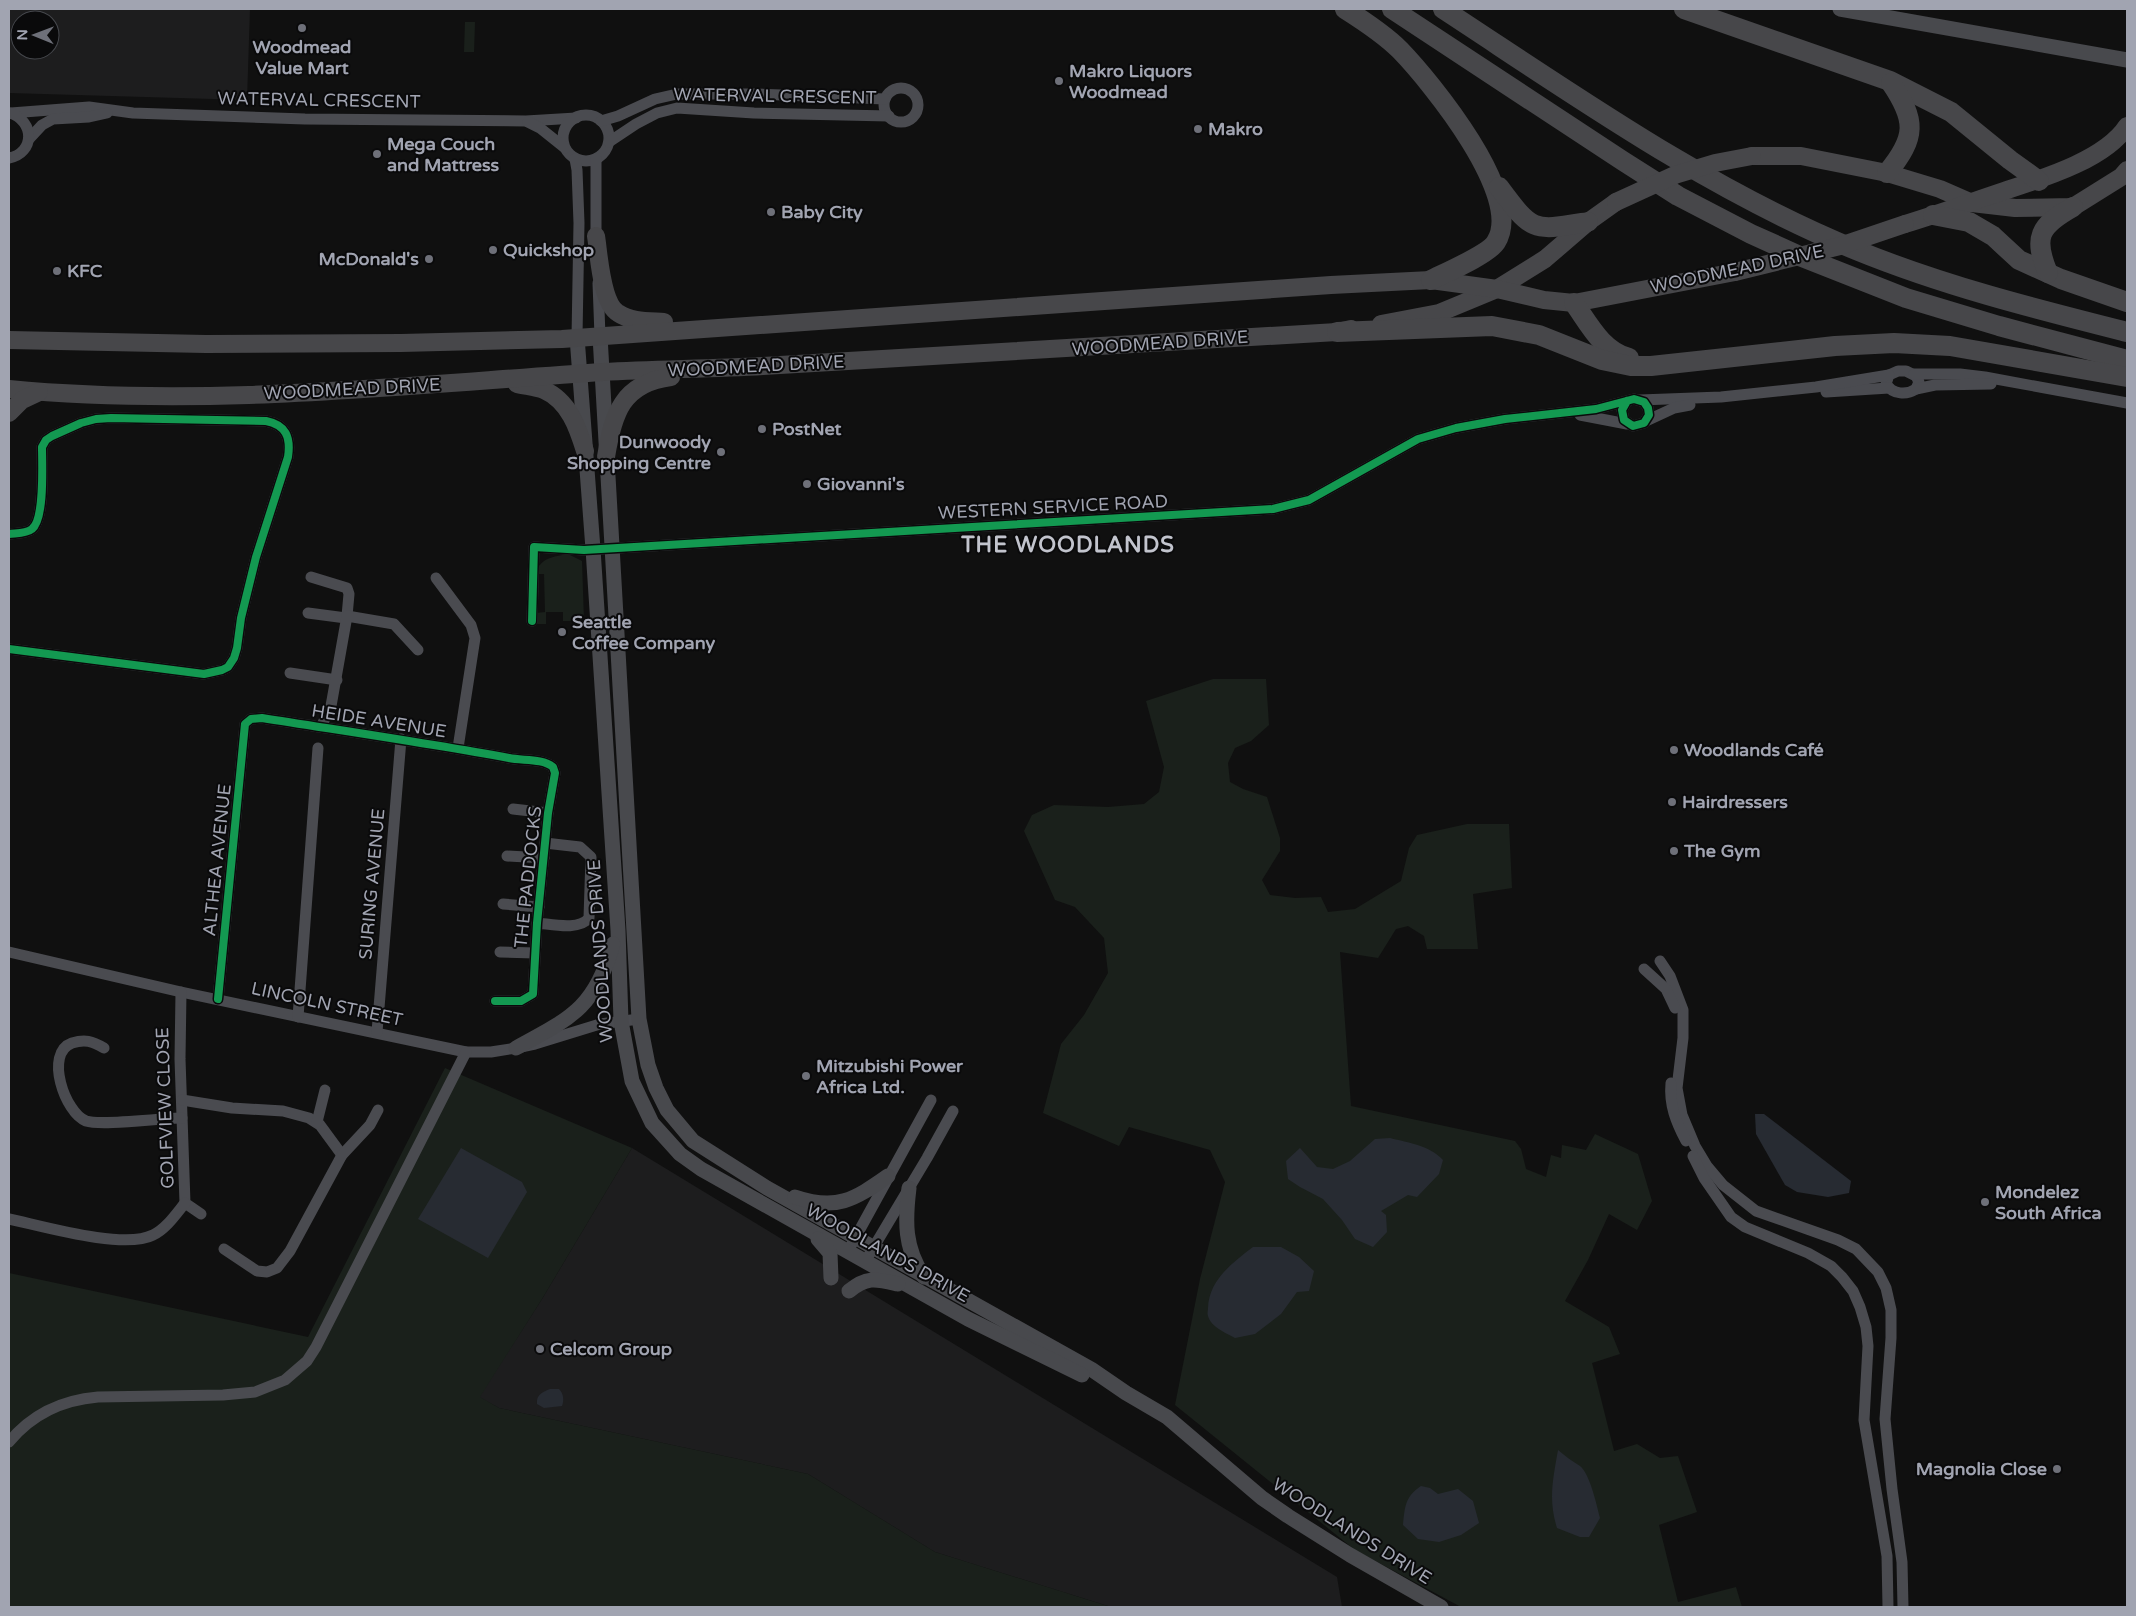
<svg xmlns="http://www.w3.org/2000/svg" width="2136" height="1616" font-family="'Varela Round',sans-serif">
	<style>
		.built { fill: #1d1d1e; fill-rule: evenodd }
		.green { fill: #1a201b }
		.water { fill: #272b32 }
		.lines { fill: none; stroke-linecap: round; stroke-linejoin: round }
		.street { stroke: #4a4b50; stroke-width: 11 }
		.secondary { stroke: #48494d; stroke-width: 15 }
		.primary { stroke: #47474a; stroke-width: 18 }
		.highway { stroke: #47474a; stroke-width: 20 }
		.primary-bridge { stroke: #47474a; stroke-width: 18 }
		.cycleway-casing { stroke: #0a0a0b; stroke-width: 11 }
		.cycleway { stroke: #139951; stroke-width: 8 }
		.poi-dot { fill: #6e7079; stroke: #0a0a0b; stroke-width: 2 }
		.labels { text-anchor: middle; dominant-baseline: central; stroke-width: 4; stroke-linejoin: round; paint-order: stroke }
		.poi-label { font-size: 18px; font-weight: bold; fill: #a1a4b1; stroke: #0a0a0b; text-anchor: start }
		.street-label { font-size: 18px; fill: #a1a4b1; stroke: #0a0a0b }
		.district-label { font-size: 22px; font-weight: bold; letter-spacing: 1px; fill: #c2c4cd; stroke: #0a0a0b }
	</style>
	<rect width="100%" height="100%" fill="#101010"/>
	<!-- built -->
	<g class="built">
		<path d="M9,9H250L247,100L9,93ZM20,20H50V50H20Z"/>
		<path d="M632,1148L1337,1577L1342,1607H1111L935,1552L808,1474L499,1408L479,1397L542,1299Z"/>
	</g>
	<!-- green -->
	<g class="green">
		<path d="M465,22H475L474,52H464Z"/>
		<path d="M568,554L582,561L584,621H563V612H546V624H536V613L545,612L544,574H535C541,557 553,557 568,554Z"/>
		<path d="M1213,679H1266L1269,725L1251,741L1235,748L1228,763L1230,782L1243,789L1267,797L1280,838V851L1262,880L1270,895L1295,898L1321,897L1328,912L1355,909L1401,881L1409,848L1417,835L1467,824H1509L1512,888L1473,894L1478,949H1427L1424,936L1408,926L1396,929L1378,958L1340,952L1351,1106L1515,1141L1521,1149L1526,1169L1546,1177L1551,1155L1561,1158L1562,1145L1586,1150L1595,1134L1638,1154L1652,1201L1637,1230L1609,1214L1588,1260L1565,1301L1609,1327L1620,1354L1592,1363L1614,1451L1637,1444L1660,1458L1678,1456L1697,1512L1659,1525L1678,1602L1736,1587L1742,1607H1461L1355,1550L1175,1405L1200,1279L1225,1182L1210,1150L1129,1127L1119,1146L1043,1113L1061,1044L1084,1015L1108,973L1104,938L1075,907L1055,900L1024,831L1032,815L1054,805L1108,807L1144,804L1159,792L1164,767L1146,701Z"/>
		<path d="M445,1068L632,1148L542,1299L480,1397L499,1408L808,1474L935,1552L1111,1607H9V1273L308,1337Z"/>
	</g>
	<!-- water -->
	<g class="water">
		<path d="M1755,1114H1764L1851,1181L1849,1193L1828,1197L1797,1192L1785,1185L1756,1134Z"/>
		<path d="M1390,1138C1409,1143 1429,1145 1443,1160L1439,1174L1417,1197L1408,1195L1381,1211L1386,1215L1387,1232L1373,1247L1355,1239L1342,1220L1323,1199L1300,1187L1288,1179L1286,1161L1300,1148L1317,1167L1333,1169L1350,1161L1375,1139Z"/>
		<path d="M461,1148L522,1182L527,1192L488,1258L418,1219Z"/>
		<path d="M1253,1247H1281L1299,1257L1314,1271L1309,1291L1297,1292L1281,1314L1255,1334L1235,1338C1226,1333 1211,1327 1208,1316C1207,1313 1208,1311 1208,1308C1209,1280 1232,1263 1253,1247Z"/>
		<path d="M550,1389H559C564,1394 564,1401 562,1406L544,1408L537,1404C536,1394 543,1392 550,1389Z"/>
		<path d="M1558,1450C1565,1456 1572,1461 1580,1466C1590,1474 1597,1506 1600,1518L1589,1537H1580L1557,1528C1548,1500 1553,1479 1558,1450Z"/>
		<path d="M1421,1486L1430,1488L1438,1494L1458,1489L1473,1501L1479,1523L1461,1535L1439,1542L1418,1539L1403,1525C1405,1506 1405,1497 1421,1486Z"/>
	</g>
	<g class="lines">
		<!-- street -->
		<g class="street">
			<circle cx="901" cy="105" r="17"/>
			<path d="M11,113L89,107L133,113L305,119L526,121L576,118"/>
			<circle cx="586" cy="138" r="23"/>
			<path d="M601,121L618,116L655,99L677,94H755L885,99"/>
			<path d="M528,122L540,128L565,148"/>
			<path d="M29,139L42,125L53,119L89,117L107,113"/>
			<path d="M609,142L636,124L657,113L677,108L754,113L889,116"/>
			<path d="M9,158C35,153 35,121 10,113"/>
			<path d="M575,159L577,170L579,223L577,337"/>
			<path d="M596,159V242"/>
			<path d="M598,283L600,336"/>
			<path d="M1898,371H1906L1916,376L1919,382L1916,389C1907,395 1893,395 1886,384L1889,375Z"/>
			<path d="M1914,374H1960L1985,377L2127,403"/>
			<path d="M1916,389L1935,385L1991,384"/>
			<path d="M1826,392L1889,388"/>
			<path d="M1640,400L1721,397L1816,387L1889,375"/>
			<path d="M1580,415L1627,424"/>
			<path d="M1646,421L1674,408L1690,405"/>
			<path d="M9,534C16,533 26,534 32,529C45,519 42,464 42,447L46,440L52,436L81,423L96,419L111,418L266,421C286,425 291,437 288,457L256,557L241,618L237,648L234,658L228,667L222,670L204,674L9,649"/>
			<path d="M311,577L347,588L349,594L347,616"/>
			<path d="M436,578L471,625L475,638L458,748"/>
			<path d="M308,613L346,618"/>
			<path d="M532,621L534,547L584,550L1273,509L1309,500L1418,439L1456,428L1505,419L1596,409L1634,399L1644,402L1648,408L1649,415L1644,423L1633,426L1624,420L1622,410L1627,401"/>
			<path d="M290,673L337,680"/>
			<path d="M321,727L331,706L347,616L394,624L418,650"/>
			<path d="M513,809L548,813"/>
			<path d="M507,856L544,858"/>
			<path d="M503,904L539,907"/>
			<path d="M537,923C551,924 579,931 589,918L591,857L580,847L545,843"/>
			<path d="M9,952L181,992L466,1052H491L516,1048L535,1044L600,1024L639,1019"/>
			<path d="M500,952L535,953"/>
			<path d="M1660,961L1670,976L1683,1010V1038L1677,1088L1682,1115L1695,1146L1707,1166L1723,1185L1756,1211L1838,1240L1856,1249L1878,1272L1886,1288L1891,1310V1338L1885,1419L1892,1489L1902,1562L1903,1607"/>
			<path d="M1644,969L1666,989L1675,1008"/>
			<path d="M181,992L180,1059L185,1203L201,1214"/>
			<path d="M218,999L245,724L251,719L262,718C344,731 427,743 509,758C522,761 542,758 553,767L555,773L548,813L537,923L533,994L521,1001H495"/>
			<path d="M298,1017L318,748"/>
			<path d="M377,1032L401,739"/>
			<path d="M104,1048C92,1041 85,1039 72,1043C44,1053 65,1113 86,1121C102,1126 161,1118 182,1118"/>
			<path d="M1671,1083C1669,1105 1676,1122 1686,1141"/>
			<path d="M182,1100L232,1108L283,1111L309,1118L320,1125L342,1155"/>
			<path d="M317,1122L325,1090"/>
			<path d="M1693,1156L1704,1178L1731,1217L1745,1227L1808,1253L1831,1266L1842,1277L1853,1291L1860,1307L1866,1327L1868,1346L1864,1420L1887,1556L1888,1607"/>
			<path d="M9,1219C42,1226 124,1250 153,1235C166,1229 176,1214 185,1203"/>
			<path d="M224,1249L257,1271L267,1272L277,1268L290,1251L342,1155L370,1125L378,1110"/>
			<path d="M848,1251L931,1100"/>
			<path d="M869,1255L927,1158L953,1111"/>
			<path d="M9,1442C32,1414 62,1400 98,1397L223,1395L255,1392L285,1380L307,1361L316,1347L466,1052"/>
		</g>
		<!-- secondary -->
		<g class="secondary">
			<path d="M1840,9L2127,60"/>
			<path d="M600,336L639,1019L648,1065L656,1088L667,1110L693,1141L767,1188L1091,1369L1126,1393L1167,1417L1262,1498L1288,1516L1350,1555L1441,1607"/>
			<path d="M577,337L593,549L618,930L621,1021L632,1081L652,1123L680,1154L701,1169L968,1319L1082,1375"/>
			<path d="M516,1048C571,1018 595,1008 613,944"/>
			<path d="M909,1188C905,1221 904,1248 924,1277"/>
			<path d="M795,1197C836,1211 854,1200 888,1176"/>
			<path d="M818,1239L830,1253L831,1278"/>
			<path d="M849,1291C867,1276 876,1279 898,1284"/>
		</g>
		<!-- primary -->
		<g class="primary">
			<path d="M1752,156H1801L1887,173L1940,189L1972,203L2015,208L2073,207L2121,177L2127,170"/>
			<path d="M1905,224C1938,214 1971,202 2004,191C2041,179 2105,160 2127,126"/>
			<path d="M596,236C599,254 601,303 618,313C631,322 649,321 664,322"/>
			<path d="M1381,324L1439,313L1497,289L1545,259L1588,222L1616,202"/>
			<path d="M9,340L206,344L401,343L562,339L1331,285L1431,280L1497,289L1544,300L1574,303L1735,272"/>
			<path d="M517,384C525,386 536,387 544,390C569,401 578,428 585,451"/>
			<path d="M9,389C207,408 405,385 603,372C656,369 709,369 763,366C954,356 1145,343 1337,332L1351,329"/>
			<path d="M9,413L22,400L39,392"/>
			<path d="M606,457C613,414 622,383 671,377"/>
		</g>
		<!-- highway -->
		<g class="highway">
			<path d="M1345,9C1364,21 1384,34 1400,50C1431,82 1525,197 1496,242C1489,254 1445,273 1431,280"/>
			<path d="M1392,9L1623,161L1678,196L1751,234L1802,257L1906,298L1999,326L2127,360"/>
			<path d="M1443,9C1576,96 1707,189 1856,250C1944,286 2036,309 2127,332"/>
			<path d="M1684,9L1890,81L1951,112L2010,160L2039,181"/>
			<path d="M1887,173C1917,137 1916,120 1891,83"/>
			<path d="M1499,187C1533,233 1533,231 1588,222"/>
			<path d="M1933,215L1969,222L1993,236L2019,260L2061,279L2127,302"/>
			<path d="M2048,273C2033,237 2039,226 2073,207"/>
			<path d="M1574,303C1589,324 1602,351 1629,358"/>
			<path d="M1337,332L1492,326L1539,335L1602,360L1631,366H1651L1835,346L1894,343L1950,346L2127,377"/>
		</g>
		<!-- primary-bridge -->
		<g class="primary-bridge">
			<path d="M1616,202L1675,175L1715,163L1752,156"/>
			<path d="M1735,272L1840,246L1905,224"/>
		</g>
		<!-- cycleway casing -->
		<g class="cycleway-casing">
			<g id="cycleway">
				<path d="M9,534C16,533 26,534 32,529C45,519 42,464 42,447L46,440L52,436L81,423L96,419L111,418L266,421C286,425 291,437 288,457L256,557L241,618L237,648L234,658L228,667L222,670L204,674L9,649"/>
				<path d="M532,621L534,547L584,550L1273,509L1309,500L1418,439L1456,428L1505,419L1596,409L1634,399L1644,402L1648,408L1649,415L1644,423L1633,426L1624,420L1622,410L1627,401"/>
				<path d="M218,999L245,724L251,719L262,718C344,731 427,743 509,758C522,761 542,758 553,767L555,773L548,813L537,923L533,994L521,1001H495"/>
			</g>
		</g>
		<!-- cycleway -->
		<use href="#cycleway" class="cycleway"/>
	</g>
	<!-- markers -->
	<g class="poi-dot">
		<circle cx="302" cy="28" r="5"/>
		<circle cx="1059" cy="81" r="5"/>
		<circle cx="1198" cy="129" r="5"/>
		<circle cx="377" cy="154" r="5"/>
		<circle cx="771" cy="212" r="5"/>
		<circle cx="493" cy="250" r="5"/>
		<circle cx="429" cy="259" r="5"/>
		<circle cx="57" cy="271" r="5"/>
		<circle cx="762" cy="429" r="5"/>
		<circle cx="721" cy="452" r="5"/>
		<circle cx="807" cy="484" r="5"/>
		<circle cx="562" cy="632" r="5"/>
		<circle cx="1674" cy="750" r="5"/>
		<circle cx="1672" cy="802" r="5"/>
		<circle cx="1674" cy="851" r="5"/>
		<circle cx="806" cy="1076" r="5"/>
		<circle cx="1985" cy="1202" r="5"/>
		<circle cx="540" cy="1349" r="5"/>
		<circle cx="2057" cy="1469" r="5"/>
	</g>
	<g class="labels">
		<!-- poi labels -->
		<g class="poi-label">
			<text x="302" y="47" text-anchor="middle">Woodmead<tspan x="302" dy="21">Value Mart</tspan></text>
			<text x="1069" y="71">Makro Liquors<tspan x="1069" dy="21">Woodmead</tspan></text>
			<text x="1208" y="129">Makro</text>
			<text x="387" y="144">Mega Couch<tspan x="387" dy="21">and Mattress</tspan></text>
			<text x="781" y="212">Baby City</text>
			<text x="503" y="250">Quickshop</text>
			<text x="419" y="259" text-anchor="end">McDonald's</text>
			<text x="67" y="271">KFC</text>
			<text x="772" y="429">PostNet</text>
			<text x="711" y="442" text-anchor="end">Dunwoody<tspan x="711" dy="21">Shopping Centre</tspan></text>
			<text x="817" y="484">Giovanni's</text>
			<text x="572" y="622">Seattle<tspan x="572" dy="21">Coffee Company</tspan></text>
			<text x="1684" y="750">Woodlands Café</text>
			<text x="1682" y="802">Hairdressers</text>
			<text x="1684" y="851">The Gym</text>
			<text x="816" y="1066">Mitzubishi Power<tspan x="816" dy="21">Africa Ltd.</tspan></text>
			<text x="1995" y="1192">Mondelez<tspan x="1995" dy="21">South Africa</tspan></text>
			<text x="550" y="1349">Celcom Group</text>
			<text x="2047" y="1469" text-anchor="end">Magnolia Close</text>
		</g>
		<!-- street labels -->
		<g class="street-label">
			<text transform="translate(775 96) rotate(1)">WATERVAL CRESCENT</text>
			<text transform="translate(319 100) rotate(1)">WATERVAL CRESCENT</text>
			<text transform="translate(1737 269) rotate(-12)">WOODMEAD DRIVE</text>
			<text transform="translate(1160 343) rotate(-4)">WOODMEAD DRIVE</text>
			<text transform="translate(756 366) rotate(-3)">WOODMEAD DRIVE</text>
			<text transform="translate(352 389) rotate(-3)">WOODMEAD DRIVE</text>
			<text transform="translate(1053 507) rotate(-3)">WESTERN SERVICE ROAD</text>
			<text transform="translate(379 721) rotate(9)">HEIDE AVENUE</text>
			<text transform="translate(217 860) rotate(-84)">ALTHEA AVENUE</text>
			<text transform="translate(528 877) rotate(-84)">THE PADDOCKS</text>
			<text transform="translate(372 884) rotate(-85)">SURING AVENUE</text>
			<text transform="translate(600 951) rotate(-94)">WOODLANDS DRIVE</text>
			<text transform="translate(327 1004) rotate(12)">LINCOLN STREET</text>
			<text transform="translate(165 1108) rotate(-92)">GOLFVIEW CLOSE</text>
			<text transform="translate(888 1253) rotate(29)">WOODLANDS DRIVE</text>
			<text transform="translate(1352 1531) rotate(32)">WOODLANDS DRIVE</text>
		</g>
		<!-- district labels -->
		<g class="district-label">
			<text x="1068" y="545">THE WOODLANDS</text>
		</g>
	</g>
	<!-- border -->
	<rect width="2136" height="1616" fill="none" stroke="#a1a4b1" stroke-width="20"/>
	<!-- north arrow -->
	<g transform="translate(35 35) rotate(271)"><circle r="24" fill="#0a0a0b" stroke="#46484d"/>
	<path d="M0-4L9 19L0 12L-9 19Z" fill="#6e7079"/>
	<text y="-8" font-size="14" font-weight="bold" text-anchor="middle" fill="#a1a4b1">N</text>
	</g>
</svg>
